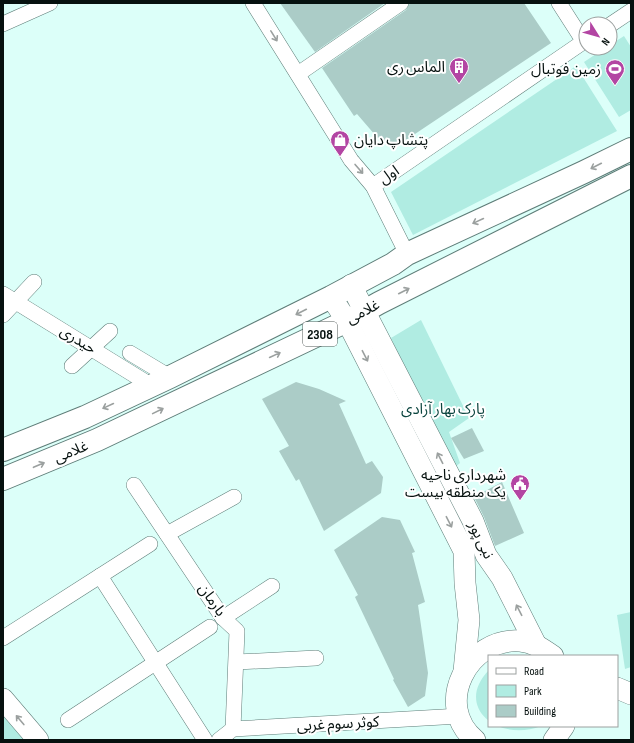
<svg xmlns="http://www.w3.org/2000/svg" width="634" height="743" font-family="'Sofia Sans Condensed','Noto Sans Arabic',sans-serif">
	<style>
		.green { fill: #b0ece2 }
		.building { fill: #abccc7 }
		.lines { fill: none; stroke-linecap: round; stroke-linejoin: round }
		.minor-casing { stroke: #5e7d78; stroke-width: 16 }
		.secondary-casing { stroke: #5e7d78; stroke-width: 22 }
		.primary-casing { stroke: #5e7d78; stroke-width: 24 }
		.minor { stroke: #fff; stroke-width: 15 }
		.secondary { stroke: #fff; stroke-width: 21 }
		.primary { stroke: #fff; stroke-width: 22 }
		.oneway { stroke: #9ba09f }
		.labels { text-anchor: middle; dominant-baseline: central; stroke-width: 4; stroke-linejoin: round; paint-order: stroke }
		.shield { fill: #fff; stroke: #515857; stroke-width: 1 }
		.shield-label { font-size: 14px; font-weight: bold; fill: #06110f }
		.poi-label { font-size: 15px; fill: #06110f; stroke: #fff; text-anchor: end }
		.street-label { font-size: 15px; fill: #06110f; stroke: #fff }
		.park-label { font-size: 15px; fill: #0d4640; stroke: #fff }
	</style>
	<rect width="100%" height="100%" fill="#dcfff9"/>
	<!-- green -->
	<g class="green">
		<path d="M624,36L631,47V110L619,117L584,62L605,48H610V45Z"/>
		<path d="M576,66L617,131L413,235L391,192Z"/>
		<path d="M421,320L469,418L449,432L460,463L450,471L391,338Z"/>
		<path d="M631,612V667L625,669L617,615Z"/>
		<path d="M489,670V726H541C499,743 453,707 489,670Z"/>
		<path d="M3,714L24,740H3Z"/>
	</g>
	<!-- building -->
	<g class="building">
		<path d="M280,3H385L315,52Z"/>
		<path d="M410,3H524L551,43L394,148L382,143L357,114L354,116L322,68L406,10Z"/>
		<path d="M296,382L319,389L346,401L339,404L366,464L372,461L383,477L381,493L324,531L299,479L296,481L279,451L289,446L262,399Z"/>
		<path d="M472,428L484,451L464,459L451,438Z"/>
		<path d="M502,482L524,533L495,546L484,517L474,497Z"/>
		<path d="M382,517L400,520L415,552L412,553L425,602L418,605L428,673L425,696L408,707L393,680L394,679L355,597L358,595L334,550Z"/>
	</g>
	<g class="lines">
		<!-- minor casing -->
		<g class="minor-casing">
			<g id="minor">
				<path d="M253,3L351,160L373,186L407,254"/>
				<path d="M559,3L584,42"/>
				<path d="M3,24L50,3"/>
				<path d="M610,25L631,11"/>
				<path d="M298,74L401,3"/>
				<path d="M373,186L586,40"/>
				<path d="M3,294L152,386"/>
				<path d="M3,315L34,282"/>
				<path d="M130,353L170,377"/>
				<path d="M72,366L110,331"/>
				<path d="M134,485L223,618L237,631L233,729"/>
				<path d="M167,534L234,497"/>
				<path d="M100,576L205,740"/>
				<path d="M223,618L272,586"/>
				<path d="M3,638L150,544"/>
				<path d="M237,662L316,658"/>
				<path d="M68,720L210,627"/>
				<path d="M219,740L233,729L460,716"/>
			</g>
		</g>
		<!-- secondary casing -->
		<g class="secondary-casing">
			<g id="secondary">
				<path d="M351,285L473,521L486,555L502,578L536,645"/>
				<path d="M331,297L347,321L464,551L465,583L469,620L464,671"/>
				<path d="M617,688L631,694"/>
				<path d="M3,699L38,740"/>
				<path d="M475,740C433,705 468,637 520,641C533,642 543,649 553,656"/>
				<path d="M554,740L564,726"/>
			</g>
		</g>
		<!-- primary casing -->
		<g class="primary-casing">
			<g id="primary">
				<path d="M3,450L85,417L170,377L331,297L393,264L407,254L584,172L631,149"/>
				<path d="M3,479L97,440L347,321L379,303L631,176"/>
			</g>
		</g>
		<!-- minor -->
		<use href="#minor" class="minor"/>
		<!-- secondary -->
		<use href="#secondary" class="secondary"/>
		<!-- primary -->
		<use href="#primary" class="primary"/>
	</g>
	<!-- one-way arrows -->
	<defs><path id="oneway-shaft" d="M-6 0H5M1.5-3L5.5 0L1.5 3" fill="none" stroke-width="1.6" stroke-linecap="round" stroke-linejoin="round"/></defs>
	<g class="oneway">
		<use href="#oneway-shaft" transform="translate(274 36) rotate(58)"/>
		<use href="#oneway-shaft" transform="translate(596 166) rotate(153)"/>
		<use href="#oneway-shaft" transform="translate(359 169) rotate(49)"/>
		<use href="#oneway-shaft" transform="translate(478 221) rotate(155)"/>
		<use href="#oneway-shaft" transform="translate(404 291) rotate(-27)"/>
		<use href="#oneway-shaft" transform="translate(301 312) rotate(153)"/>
		<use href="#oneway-shaft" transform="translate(275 355) rotate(-25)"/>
		<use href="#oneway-shaft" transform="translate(365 356) rotate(63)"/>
		<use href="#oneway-shaft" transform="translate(108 406) rotate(155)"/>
		<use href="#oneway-shaft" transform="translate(158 411) rotate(-26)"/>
		<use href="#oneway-shaft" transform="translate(440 458) rotate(-117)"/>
		<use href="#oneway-shaft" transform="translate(39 465) rotate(-23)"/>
		<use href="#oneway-shaft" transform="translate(449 522) rotate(63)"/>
		<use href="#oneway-shaft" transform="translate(519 610) rotate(-117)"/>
		<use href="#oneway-shaft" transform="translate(20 720) rotate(-130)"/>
	</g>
	<!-- icons -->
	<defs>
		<g id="building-pin" transform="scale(1)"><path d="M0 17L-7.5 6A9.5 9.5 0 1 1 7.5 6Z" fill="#b345a3" stroke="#fff"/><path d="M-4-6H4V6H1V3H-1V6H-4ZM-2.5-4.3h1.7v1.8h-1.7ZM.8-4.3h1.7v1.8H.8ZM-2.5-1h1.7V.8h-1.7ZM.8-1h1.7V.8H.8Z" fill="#fff"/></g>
		<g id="stadium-pin" transform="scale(1)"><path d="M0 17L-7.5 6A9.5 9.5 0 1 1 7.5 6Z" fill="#b345a3" stroke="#fff"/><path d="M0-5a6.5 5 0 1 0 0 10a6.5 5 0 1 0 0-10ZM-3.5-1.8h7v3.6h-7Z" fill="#fff"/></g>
		<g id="shop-pin" transform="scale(1)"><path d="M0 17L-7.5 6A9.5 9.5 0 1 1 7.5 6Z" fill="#b345a3" stroke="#fff"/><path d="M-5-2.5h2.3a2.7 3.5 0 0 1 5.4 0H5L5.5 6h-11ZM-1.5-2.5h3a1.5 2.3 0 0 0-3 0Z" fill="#fff"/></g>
		<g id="civic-pin" transform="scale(1)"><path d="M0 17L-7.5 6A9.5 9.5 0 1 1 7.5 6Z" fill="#b345a3" stroke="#fff"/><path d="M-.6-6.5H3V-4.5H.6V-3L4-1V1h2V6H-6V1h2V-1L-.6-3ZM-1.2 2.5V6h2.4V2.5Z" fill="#fff"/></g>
	</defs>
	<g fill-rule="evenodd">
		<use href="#building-pin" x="459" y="67"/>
		<use href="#stadium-pin" x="615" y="69"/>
		<use href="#shop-pin" x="340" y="140"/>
		<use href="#civic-pin" x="520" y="484"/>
	</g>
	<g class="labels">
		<!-- shield labels -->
		<rect class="shield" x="303" y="322" width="34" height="24" rx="3"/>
		<g class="shield-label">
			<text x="320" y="334">2308</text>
		</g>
		<!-- poi labels -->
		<g class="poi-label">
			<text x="445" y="67">الماس ری</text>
			<text x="601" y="69">زمین فوتبال</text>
			<text x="354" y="140" text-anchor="start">پتشاپ دایان</text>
			<text x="506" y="475">شهرداری ناحیه<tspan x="506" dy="17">یک منطقه بیست</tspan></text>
		</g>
		<!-- street labels -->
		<g class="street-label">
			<text transform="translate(389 175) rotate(-34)">اول</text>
			<text transform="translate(363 312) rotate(-28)">غلامی</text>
			<text transform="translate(78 340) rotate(32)">حیدری</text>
			<text transform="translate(71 452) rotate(-23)">غلامی</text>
			<text transform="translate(481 540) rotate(65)">نبی پور</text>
			<text transform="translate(212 600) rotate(55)">بارمان</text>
			<text transform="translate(338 724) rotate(-3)">کوثر سوم غربی</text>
		</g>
		<!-- park labels -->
		<g class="park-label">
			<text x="443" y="409">پارک بهار آزادی</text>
		</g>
	</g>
	<!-- border -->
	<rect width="634" height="743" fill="none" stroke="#06110f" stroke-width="8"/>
	<!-- legend -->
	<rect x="488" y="655" width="130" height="72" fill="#ffffff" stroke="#9ba09f"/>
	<rect x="496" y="668" width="20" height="6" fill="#ffffff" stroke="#9ba09f"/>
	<text x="524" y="675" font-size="12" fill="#06110f">Road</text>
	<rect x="496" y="685" width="20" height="12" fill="#b0ece2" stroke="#9ba09f"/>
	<text x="524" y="695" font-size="12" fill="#06110f">Park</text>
	<rect x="496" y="705" width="20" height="12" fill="#abccc7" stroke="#9ba09f"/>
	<text x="524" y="715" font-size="12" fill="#06110f">Building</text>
	<!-- north arrow -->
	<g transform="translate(598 36) rotate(127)"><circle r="19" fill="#ffffff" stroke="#9ba09f"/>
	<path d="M0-3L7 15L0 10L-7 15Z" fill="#b345a3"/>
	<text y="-6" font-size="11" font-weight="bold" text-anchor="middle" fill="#06110f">N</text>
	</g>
</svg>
